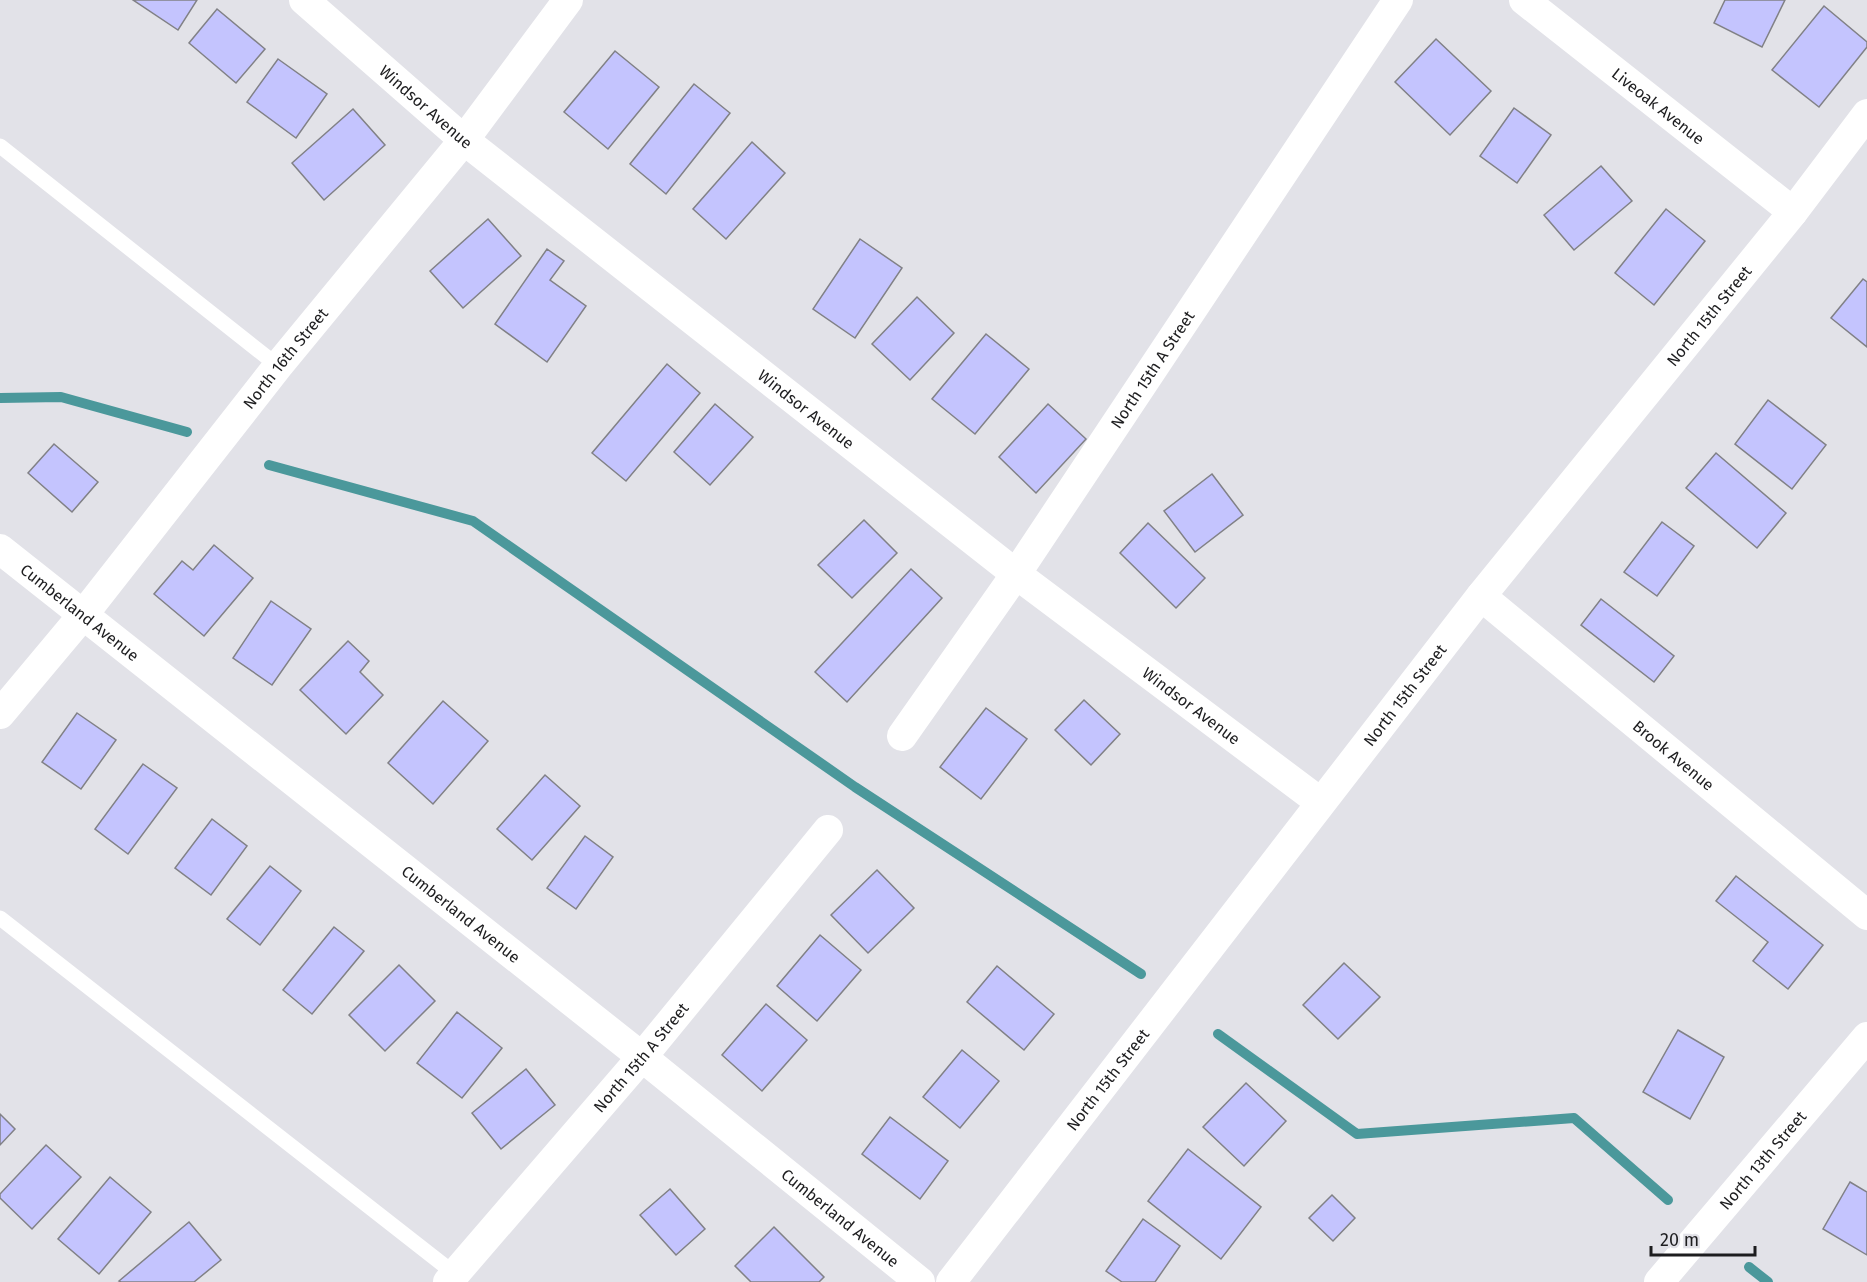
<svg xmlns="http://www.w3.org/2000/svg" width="1867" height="1282" font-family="'Fira Sans',sans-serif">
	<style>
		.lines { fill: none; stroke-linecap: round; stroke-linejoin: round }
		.stream { stroke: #4b989b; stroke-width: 10 }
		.building { fill: #c4c4fe; stroke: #818186; stroke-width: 1.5 }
		.lane { stroke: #fff; stroke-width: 15 }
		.street { stroke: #fff; stroke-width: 30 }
		.labels { text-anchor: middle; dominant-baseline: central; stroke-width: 4.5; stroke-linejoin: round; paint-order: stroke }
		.street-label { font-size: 16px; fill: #1d1d1f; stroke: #e2e2e8 }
	</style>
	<rect width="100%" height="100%" fill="#e2e2e8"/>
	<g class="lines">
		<!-- stream -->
		<g class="stream">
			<path d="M0,398L61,397L187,432"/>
			<path d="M269,465L473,521L855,787L1141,974"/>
			<path d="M1218,1034L1357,1134L1574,1118L1668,1200"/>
			<path d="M1749,1267L1768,1282"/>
		</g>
	</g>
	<!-- building -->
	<g class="building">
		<path d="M133,0H197L178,30Z"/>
		<path d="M1725,0H1785L1762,47L1714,23Z"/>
		<path d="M1824,6L1867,42V47L1819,107L1772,70Z"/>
		<path d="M217,9L265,49L236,83L189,43Z"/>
		<path d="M1436,39L1491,91L1450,135L1395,82Z"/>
		<path d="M615,51L659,87L608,149L564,112Z"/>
		<path d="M278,59L327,94L296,138L247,102Z"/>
		<path d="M694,84L730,113L666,194L630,164Z"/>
		<path d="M1514,108L1551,135L1517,183L1480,156Z"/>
		<path d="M353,109L385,145L324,200L292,163Z"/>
		<path d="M752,142L785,173L726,239L693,209Z"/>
		<path d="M1601,166L1632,201L1574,250L1544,215Z"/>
		<path d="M1666,209L1705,241L1654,305L1615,273Z"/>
		<path d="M488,219L521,256L463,308L430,271Z"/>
		<path d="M860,239L902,268L855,338L813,309Z"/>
		<path d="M547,249L564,261L550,280L586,306L547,362L495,324Z"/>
		<path d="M1863,279L1867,282V347L1831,318Z"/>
		<path d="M917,297L954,333L910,380L872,344Z"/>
		<path d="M986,334L1029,369L975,434L932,399Z"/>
		<path d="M667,364L700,393L626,481L592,453Z"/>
		<path d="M1768,400L1826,445L1792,489L1735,444Z"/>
		<path d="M715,404L753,437L710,485L674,452Z"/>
		<path d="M1048,404L1086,439L1036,493L999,457Z"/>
		<path d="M54,444L98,482L72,512L28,473Z"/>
		<path d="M1716,453L1786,513L1757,548L1686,488Z"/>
		<path d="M1212,474L1243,515L1195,552L1164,511Z"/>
		<path d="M864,520L897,553L852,598L818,565Z"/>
		<path d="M1662,522L1694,546L1657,596L1624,572Z"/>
		<path d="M1148,523L1205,578L1176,608L1120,553Z"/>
		<path d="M214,545L253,578L204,636L154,594L182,561L193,570Z"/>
		<path d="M911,569L942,598L847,702L815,672Z"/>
		<path d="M1601,599L1674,656L1654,682L1581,625Z"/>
		<path d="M271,601L311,629L272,685L233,658Z"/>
		<path d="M348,641L369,661L360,672L383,695L346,734L300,690Z"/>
		<path d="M1084,700L1120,734L1091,765L1055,730Z"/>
		<path d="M443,701L488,741L433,804L388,763Z"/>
		<path d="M986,708L1027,739L981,799L940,767Z"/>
		<path d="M77,713L116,740L81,789L42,762Z"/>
		<path d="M143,764L177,788L128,854L95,829Z"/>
		<path d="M545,775L580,806L532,860L497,829Z"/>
		<path d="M212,819L247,846L211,895L175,868Z"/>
		<path d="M585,836L613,857L576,909L547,888Z"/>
		<path d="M270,866L301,891L260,945L227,919Z"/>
		<path d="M877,870L914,908L868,953L831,915Z"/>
		<path d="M1736,876L1823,945L1788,989L1753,961L1768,942L1716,901Z"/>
		<path d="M334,927L364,951L312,1014L283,990Z"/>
		<path d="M820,935L861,970L817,1021L777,986Z"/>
		<path d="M1344,963L1380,997L1338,1039L1303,1005Z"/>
		<path d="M399,965L435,1001L385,1051L349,1015Z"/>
		<path d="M997,966L1054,1014L1024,1050L967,1002Z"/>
		<path d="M766,1004L807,1040L762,1091L722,1055Z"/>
		<path d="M457,1012L502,1048L462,1098L417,1063Z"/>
		<path d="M1678,1030L1724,1057L1690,1119L1643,1092Z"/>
		<path d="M962,1050L999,1081L960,1128L923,1097Z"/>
		<path d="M526,1069L555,1105L501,1149L472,1113Z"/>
		<path d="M1246,1083L1286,1121L1244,1166L1203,1127Z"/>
		<path d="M0,1114L15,1129L0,1145Z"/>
		<path d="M890,1117L948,1161L920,1199L862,1154Z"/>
		<path d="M46,1145L81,1177L32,1229L0,1198V1194Z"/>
		<path d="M1188,1149L1261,1207L1221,1259L1148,1201Z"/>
		<path d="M110,1177L151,1212L99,1274L58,1239Z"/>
		<path d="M1850,1182L1867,1192V1255L1823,1229Z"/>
		<path d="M670,1189L705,1229L676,1255L640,1215Z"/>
		<path d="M1332,1195L1355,1218L1333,1241L1309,1218Z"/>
		<path d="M1143,1219L1180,1246L1155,1282H1122L1106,1271Z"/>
		<path d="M189,1222L221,1260L194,1282H121L119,1281Z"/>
		<path d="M774,1227L824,1277L819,1282H751L735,1266Z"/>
	</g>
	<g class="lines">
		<!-- lane -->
		<g class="lane">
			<path d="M0,146L278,366"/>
			<path d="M0,918L455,1274"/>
		</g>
		<!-- street -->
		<g class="street">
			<path id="s1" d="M304,0L464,140L1016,574L1320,802"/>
			<path id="s2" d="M1524,0L1793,212"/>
			<path id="s3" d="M0,549L642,1057L920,1282"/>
			<path id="s4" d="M1481,596L1867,915"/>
			<path id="s5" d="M0,714L83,615L278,366L464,140L568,0"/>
			<path id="s6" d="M902,736L1016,574L1398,0"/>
			<path id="s7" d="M448,1282L642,1057L828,830"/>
			<path id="s8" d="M951,1282L1481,596L1793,212L1867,114"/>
			<path id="s9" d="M1659,1282L1867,1037"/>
		</g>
	</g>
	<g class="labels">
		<!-- street labels -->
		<g class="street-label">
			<text stroke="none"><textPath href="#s1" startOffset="162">Windsor Avenue</textPath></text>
			<text stroke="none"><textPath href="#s2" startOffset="171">Liveoak Avenue</textPath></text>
			<text stroke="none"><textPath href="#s8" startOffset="1228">North 15th Street</textPath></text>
			<text stroke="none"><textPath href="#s5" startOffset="456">North 16th Street</textPath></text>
			<text stroke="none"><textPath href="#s6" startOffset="444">North 15th A Street</textPath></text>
			<text stroke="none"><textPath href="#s1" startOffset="648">Windsor Avenue</textPath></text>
			<text stroke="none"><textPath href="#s3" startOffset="102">Cumberland Avenue</textPath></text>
			<text stroke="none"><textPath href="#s8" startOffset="742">North 15th Street</textPath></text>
			<text stroke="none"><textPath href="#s1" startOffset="1134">Windsor Avenue</textPath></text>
			<text stroke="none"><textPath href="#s4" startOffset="250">Brook Avenue</textPath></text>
			<text stroke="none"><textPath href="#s3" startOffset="588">Cumberland Avenue</textPath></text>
			<text stroke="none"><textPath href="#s7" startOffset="296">North 15th A Street</textPath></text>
			<text stroke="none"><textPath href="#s8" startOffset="256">North 15th Street</textPath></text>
			<text stroke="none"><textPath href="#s9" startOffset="160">North 13th Street</textPath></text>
			<text stroke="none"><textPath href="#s3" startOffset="1074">Cumberland Avenue</textPath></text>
		</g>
	</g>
	<!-- scale -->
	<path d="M1651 1246v9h104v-9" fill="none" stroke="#1d1d1f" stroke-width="3"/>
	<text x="1660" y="1246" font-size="18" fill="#1d1d1f" stroke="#e2e2e8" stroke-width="4.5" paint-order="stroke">20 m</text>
</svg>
